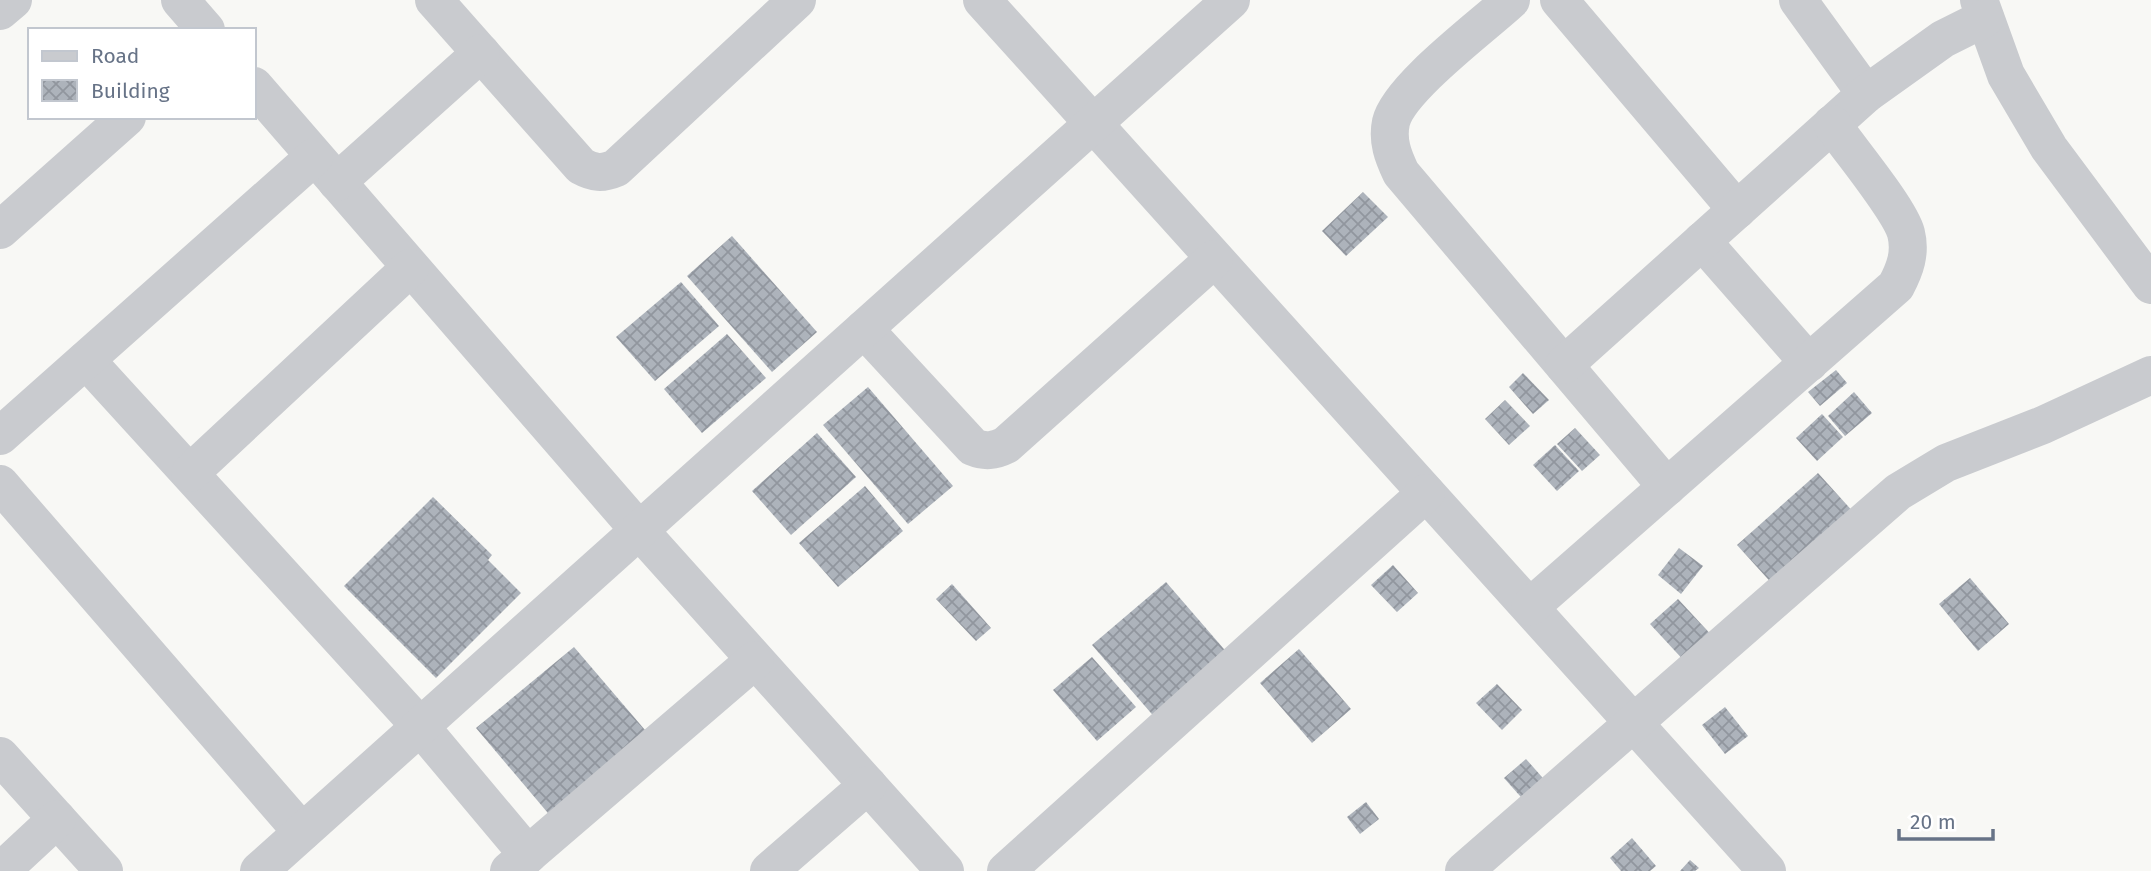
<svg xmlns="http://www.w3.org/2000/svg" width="2151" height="871" font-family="'Fira Sans',sans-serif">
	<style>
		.building { fill: url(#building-cross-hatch) }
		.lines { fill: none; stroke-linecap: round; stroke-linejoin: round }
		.minor { stroke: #c9cbcf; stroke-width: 38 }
	</style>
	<defs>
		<pattern id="building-cross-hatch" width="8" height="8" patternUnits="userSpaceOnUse" patternTransform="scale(1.75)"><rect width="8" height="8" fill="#adb3bb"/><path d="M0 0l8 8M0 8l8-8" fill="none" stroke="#91969e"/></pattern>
	</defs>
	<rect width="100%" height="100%" fill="#f8f8f5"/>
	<!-- building -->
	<g class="building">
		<path d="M1363,192L1388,217L1346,256L1322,231Z"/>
		<path d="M732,236L817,332L772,372L687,276Z"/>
		<path d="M681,282L719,326L655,381L616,337Z"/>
		<path d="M727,334L766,378L702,433L664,389Z"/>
		<path d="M1836,370L1847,383L1820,406L1808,392Z"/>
		<path d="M1523,373L1549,400L1533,414L1509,387Z"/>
		<path d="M868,387L953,486L908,524L823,425Z"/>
		<path d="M1854,392L1872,413L1845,436L1828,416Z"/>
		<path d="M1505,400L1530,426L1509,445L1485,419Z"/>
		<path d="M1822,414L1843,437L1817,461L1796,438Z"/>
		<path d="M1575,428L1600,455L1582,471L1557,444Z"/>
		<path d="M817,433L856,477L791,535L752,491Z"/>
		<path d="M1555,445L1579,471L1557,491L1533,465Z"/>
		<path d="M1818,473L1856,515L1776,588L1737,545Z"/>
		<path d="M865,486L903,531L838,587L799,543Z"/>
		<path d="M433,497L492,555L488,560L521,593L436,678L344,586Z"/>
		<path d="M1679,548L1703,566L1681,594L1658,575Z"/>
		<path d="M1393,565L1418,593L1397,612L1371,585Z"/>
		<path d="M1970,578L2009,624L1978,651L1939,604Z"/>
		<path d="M1166,582L1230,656L1157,720L1092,645Z"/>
		<path d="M952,584L991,628L976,641L936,599Z"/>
		<path d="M1678,599L1716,640L1688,665L1650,624Z"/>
		<path d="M574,647L651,737L553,819L476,728Z"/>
		<path d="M1299,649L1351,709L1312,743L1260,683Z"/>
		<path d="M1092,657L1136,707L1097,741L1053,690Z"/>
		<path d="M1497,684L1522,710L1502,730L1476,703Z"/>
		<path d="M1725,707L1748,736L1725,754L1702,725Z"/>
		<path d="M1526,759L1550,786L1528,805L1504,778Z"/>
		<path d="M1366,802L1379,819L1360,834L1347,817Z"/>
		<path d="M1632,838L1656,866L1650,871H1621L1610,858Z"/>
		<path d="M1690,860L1699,868L1695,871H1680Z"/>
	</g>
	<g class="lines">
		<!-- minor -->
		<g class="minor">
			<path d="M180,0L206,30"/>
			<path d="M434,0L581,166C594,173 602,174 616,168L797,0"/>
			<path d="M982,0L1767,871"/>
			<path d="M1511,0C1483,26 1399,88 1391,122C1387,141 1393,156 1401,173L1667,487"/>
			<path d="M1559,0L1737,210"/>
			<path d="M1798,0L1866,94"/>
			<path d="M1979,0L2006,75L2049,148L2151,285"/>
			<path d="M0,11L13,0"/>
			<path d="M254,86L639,530L945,871"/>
			<path d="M337,182L481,53"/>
			<path d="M0,230L127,117"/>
			<path d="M1702,241L1809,363"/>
			<path d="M864,329L973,447C985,452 994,451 1006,445L1214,259"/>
			<path d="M86,360L419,725L528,855"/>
			<path d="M1564,365L1866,94L1943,39L1985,18"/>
			<path d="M0,436L314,157"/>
			<path d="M190,473L410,268"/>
			<path d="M0,484L302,832"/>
			<path d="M1530,607L1896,286C1905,269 1911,253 1906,233C1899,208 1849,149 1832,124"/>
			<path d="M0,756L104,871"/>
			<path d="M1,871L57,819"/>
			<path d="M259,871L1231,0"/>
			<path d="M509,871L755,660"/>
			<path d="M769,871L868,785"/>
			<path d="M1006,871L1426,493"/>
			<path d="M1464,871L1898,492L1946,463L2043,425L2151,375"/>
		</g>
	</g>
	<!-- legend -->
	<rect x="28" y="28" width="228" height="91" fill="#ffffff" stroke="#c2c7cf" stroke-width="2"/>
	<rect x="42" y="51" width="35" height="10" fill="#c9cbcf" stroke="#c2c7cf" stroke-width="2"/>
	<text x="91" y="63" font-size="21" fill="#677387">Road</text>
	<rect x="42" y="80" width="35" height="21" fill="url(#building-cross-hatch)" stroke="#c2c7cf" stroke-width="2"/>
	<text x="91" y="98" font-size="21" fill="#677387">Building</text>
	<!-- scale -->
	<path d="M1899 829v10h94v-10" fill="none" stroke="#677387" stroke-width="3.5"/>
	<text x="1910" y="829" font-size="21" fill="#677387" stroke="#ffffff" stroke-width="5" paint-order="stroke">20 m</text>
</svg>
